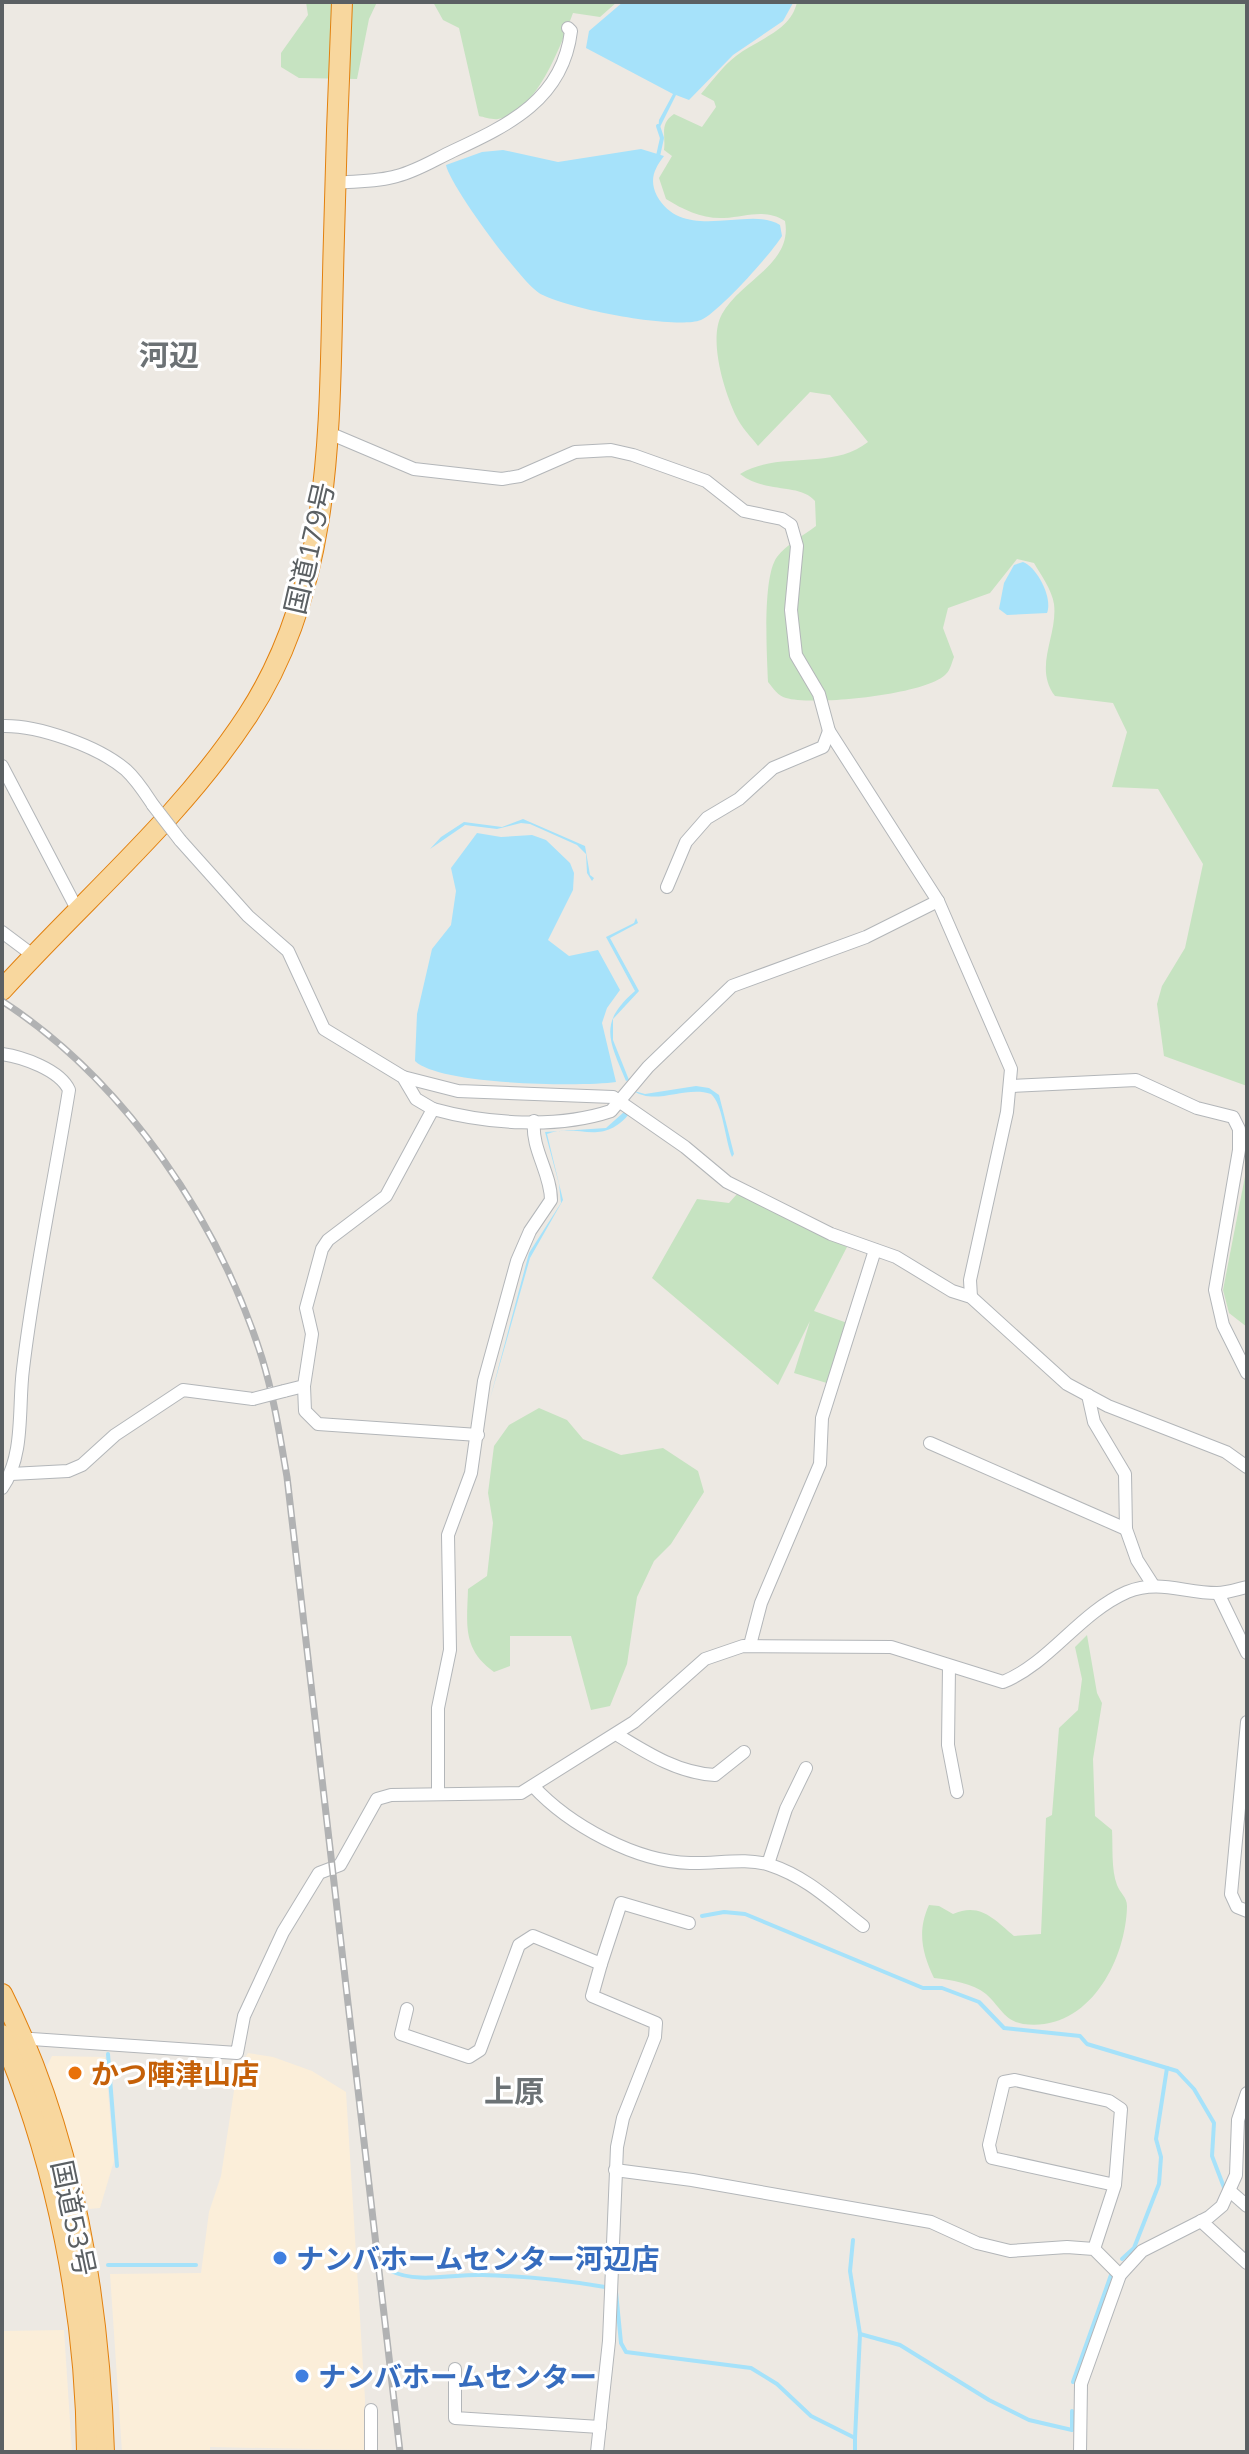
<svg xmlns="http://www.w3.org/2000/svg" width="1249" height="2454" font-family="Mulish,'Noto Sans JP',sans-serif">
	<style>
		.commercial { fill: #fbeed9 }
		.green { fill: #c6e3c1 }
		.water { fill: #a6e2fa }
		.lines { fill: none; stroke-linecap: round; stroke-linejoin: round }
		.stream { stroke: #a6e2fa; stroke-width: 4 }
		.minor-casing { stroke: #b3b6b9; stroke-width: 14 }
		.trunk-casing { stroke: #e2800e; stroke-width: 22 }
		.minor { stroke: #fff; stroke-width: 12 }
		.trunk { stroke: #f8d79e; stroke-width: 20 }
		.rail-casing { stroke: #b1b2b3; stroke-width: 7 }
		.rail { stroke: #fff; stroke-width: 4; stroke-dasharray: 12; stroke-linecap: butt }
		.minor-bridge-casing { stroke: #b3b6b9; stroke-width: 14; stroke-linecap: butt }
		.minor-bridge { stroke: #fff; stroke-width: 12 }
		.food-dot { fill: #e8710a; stroke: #fff; stroke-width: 3 }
		.shop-dot { fill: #3f7fe0; stroke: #fff; stroke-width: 3 }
		.labels { text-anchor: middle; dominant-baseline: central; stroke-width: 6; stroke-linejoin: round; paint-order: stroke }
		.street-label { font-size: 28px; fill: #5b6063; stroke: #fff }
		.food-label { font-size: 28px; font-weight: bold; fill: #c56008; stroke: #fff; text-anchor: start }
		.shop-label { font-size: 28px; font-weight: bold; fill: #366cbe; stroke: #fff; text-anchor: start }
		.neighbourhood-label { font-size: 30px; font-weight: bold; fill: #6c7275; stroke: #fff }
	</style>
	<rect width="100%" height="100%" fill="#ede9e3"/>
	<!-- commercial -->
	<g class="commercial">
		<path d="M248,2053L273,2057L312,2071L346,2092L365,2399L364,2450L210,2447V2452H122L110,2274L201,2273L209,2212L221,2176L237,2071Z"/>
		<path d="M52,2056L105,2057L114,2161L100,2208L89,2209L47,2066Z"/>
		<path d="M64,2330L72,2452H2V2331Z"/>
	</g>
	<!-- green -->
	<g class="green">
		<path d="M306,2H377L369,19L357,79L299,78L281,67V53L308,15Z"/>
		<path d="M433,2H617L600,17L573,13C561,44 537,113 498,119C493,120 484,117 479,116L459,28L443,20Z"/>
		<path d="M797,2H1247V1086L1164,1056L1157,1004L1162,986L1185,948L1203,864L1158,789L1112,787L1127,732L1113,703L1055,696C1033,667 1058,636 1054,604C1052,590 1041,575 1034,563L1017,559L990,593L948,608L943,628L954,657C952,662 950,671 946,674C927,695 812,706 786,698C778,696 773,688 768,682C767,656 762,577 777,557C786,545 804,535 816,526L815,501C800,483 766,494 740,474C780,450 831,471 868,442L830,395L810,392L758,446C751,437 741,427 736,416C724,391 708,339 722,314C741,280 793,264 785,221C764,208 747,217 724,218C702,219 684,210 666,199L659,178L672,156L664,150C666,135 659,124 674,114L702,127L716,107L714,101L701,94C712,81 723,66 736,56C758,39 791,31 797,2Z"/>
		<path d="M1247,1166V1327L1229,1313L1223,1290Z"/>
		<path d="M737,1194L847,1247L814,1311L850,1324L830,1384L794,1373L810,1321L778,1385L652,1278L697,1199L729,1203Z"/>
		<path d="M539,1408L567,1420L583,1439L621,1455L663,1448L698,1471L704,1492L671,1544L654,1561L637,1597L627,1664L610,1706L591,1710L571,1636H510V1666L494,1672C462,1649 467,1625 468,1589L487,1576L493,1523L488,1493L494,1446L509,1425Z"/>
		<path d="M1087,1635L1097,1693L1102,1703L1093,1759L1095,1816L1112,1830C1113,1846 1111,1869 1117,1885C1120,1893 1127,1897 1127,1906C1126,1961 1088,2033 1023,2024C1004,2021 999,2005 986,1994C973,1983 951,1980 934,1978C922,1953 917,1931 929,1905L939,1906L953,1914C980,1902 994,1919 1014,1936L1041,1934L1046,1818L1052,1815L1059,1728L1078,1710L1082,1679L1075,1647Z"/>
	</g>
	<!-- water -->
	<g class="water">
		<path d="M623,2H793V3L783,21L733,55L689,100L676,95L658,131L659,120L673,94L586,48L589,31Z"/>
		<path d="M641,149L664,156C654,169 649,180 657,196C684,244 750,205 780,225L782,236C772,253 718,313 701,320C675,330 563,308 539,293C521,282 450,186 446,165L482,152L503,150L558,162Z"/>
		<path d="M1023,562C1037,567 1053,598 1047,613L1007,615L999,609L1004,583L1014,565Z"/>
		<path d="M523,819L585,846L590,875L594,878L592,881L587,873L586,854L577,845L530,824L521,823L497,829L465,825L430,849L441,837L464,822L502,827Z"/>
		<path d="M477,833L501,837L532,835L546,840L570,863L574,873L573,890L548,940L569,956L598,950L620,990L607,1008L602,1023L616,1082C581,1087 439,1085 415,1061L417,1014L432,949L451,925L456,891L451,868Z"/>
		<path d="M636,918L638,923L610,938L639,991L613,1019V1040L629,1080L626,1081C609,1040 598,1023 635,991L606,937L634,923Z"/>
		<path d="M696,1086L709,1088L719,1095L734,1154L732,1157C725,1140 723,1104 711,1094C686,1085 655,1106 634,1091L645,1094Z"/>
		<path d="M624,1112L630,1113C601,1148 579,1122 547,1134L563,1200L530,1258L490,1399L529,1253L561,1203L559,1184L545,1132L606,1128Z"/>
	</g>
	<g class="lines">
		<!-- stream -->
		<g class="stream">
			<path d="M658,126L662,138L658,156"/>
			<path d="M702,1916L724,1912L745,1914L923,1988H942L979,2002L1004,2028L1080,2036L1087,2044L1177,2071L1194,2089L1214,2123L1212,2156L1225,2190"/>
			<path d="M108,2054L117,2166"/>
			<path d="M853,2240L850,2271L860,2334L855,2438"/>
			<path d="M1122,2259L1134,2248L1159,2184L1161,2157L1156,2139L1167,2068"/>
			<path d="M108,2265H196"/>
			<path d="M391,2271C418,2284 452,2274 482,2275C524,2276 564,2280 605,2287"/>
			<path d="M616,2292L621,2343L626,2352L751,2368L777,2384L811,2416L855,2438V2452"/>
			<path d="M860,2334L900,2345L989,2400L1029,2420L1072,2430V2411"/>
			<path d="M1073,2382L1111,2275"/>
		</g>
		<!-- minor casing -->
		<g class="minor-casing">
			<g id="minor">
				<path d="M335,183C355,181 377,182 397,176C417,171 434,160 453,151C509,125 563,99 571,31L568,28"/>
				<path d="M329,433L414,469L502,479L520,476L575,452L611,450L633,455L706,481L744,511L782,519L791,525L797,546L791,610L796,655L819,694L829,731L938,901L1011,1069L1007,1112L970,1280L971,1297"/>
				<path d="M2,726C38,725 98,746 126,770C137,780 145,793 153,805"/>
				<path d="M2,766L78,911"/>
				<path d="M180,840L248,916L288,951L324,1029L403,1077L416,1099L433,1109"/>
				<path d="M667,887L686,842L707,818L739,799L773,768L823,747L829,731"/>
				<path d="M2,932L34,956"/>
				<path d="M2,1054C23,1057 60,1070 69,1090C54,1183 34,1275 23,1369C18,1407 25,1455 2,1488"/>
				<path d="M403,1077L458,1091L613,1097L685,1147L727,1182L831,1234L896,1257L952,1291L971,1297L1067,1384L1108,1406L1226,1452L1247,1467"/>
				<path d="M1012,1086L1136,1080L1197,1108L1233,1117L1239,1129V1150L1215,1290L1223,1325L1247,1373"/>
				<path d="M304,1386L305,1411L318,1424L478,1435"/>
				<path d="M284,1391L304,1386L312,1334L306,1308L322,1249L328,1240L386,1196L433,1109C487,1124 557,1129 611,1111L648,1067L732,986L866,937L938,901"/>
				<path d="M1088,1395L1094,1422L1125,1474L1126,1529L1137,1560L1153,1585"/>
				<path d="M930,1443L1126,1529"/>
				<path d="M11,1474L68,1471L82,1465L115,1435L183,1390L253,1399"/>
				<path d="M1218,1593L1247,1653"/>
				<path d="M750,1645L761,1603L820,1464L822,1418L875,1250"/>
				<path d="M949,1667L948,1745L957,1792"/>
				<path d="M1247,1722L1231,1894L1237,1907L1247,1911"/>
				<path d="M616,1734C647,1753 678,1773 715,1775L744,1752"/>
				<path d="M533,1786C569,1825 636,1862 690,1863C716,1864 746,1857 770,1865C807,1877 833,1903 863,1926"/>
				<path d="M438,1794V1708L450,1650L448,1535L471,1473L484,1381L517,1261L530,1231L551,1200C551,1173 531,1149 534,1121"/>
				<path d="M768,1864L786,1809L806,1768"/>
				<path d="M601,1964L621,1903L689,1923"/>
				<path d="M407,2009L401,2034L469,2057L480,2050L519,1945L533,1936L601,1964L592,1996L656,2023L655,2037L623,2118L617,2147L609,2341L597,2452"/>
				<path d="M17,2038L237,2053L244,2016L283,1932L319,1873L340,1865L377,1799L391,1795L521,1793L634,1722L705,1659L743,1646L891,1647L1003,1682C1050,1663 1079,1613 1127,1592C1159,1579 1184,1593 1217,1593C1227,1593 1238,1589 1247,1587"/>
				<path d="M615,2170L692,2180L931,2222L977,2243L1010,2251L1067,2247L1094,2249L1120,2275"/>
				<path d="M1231,2192L1247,2206"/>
				<path d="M1201,2221L1247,2263"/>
				<path d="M1094,2249L1115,2185L1121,2109L1109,2101L1015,2080L1004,2082L989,2145L992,2158L1115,2185"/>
				<path d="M455,2369V2418L600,2427"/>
				<path d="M371,2410V2452"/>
				<path d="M1080,2452L1081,2384L1120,2275L1142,2251L1209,2217L1222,2206L1236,2175L1238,2120L1247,2093"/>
			</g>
		</g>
		<!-- trunk casing -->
		<g class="trunk-casing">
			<g id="trunk">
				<path d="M2,990C85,898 180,819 248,715C334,583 329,425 333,275C335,184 338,93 342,2"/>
				<path d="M2,1994C72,2133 99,2297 104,2452"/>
				<path d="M2,2035C57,2164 86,2312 87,2452"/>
			</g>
		</g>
		<!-- minor -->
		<use href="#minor" class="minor"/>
		<!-- trunk -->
		<use href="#trunk" class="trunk"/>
		<!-- rail casing -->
		<g class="rail-casing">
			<path id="rail" d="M2,1001C125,1081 218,1219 262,1358C274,1397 280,1437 287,1477L400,2452"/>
		</g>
		<!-- rail -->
		<use href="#rail" class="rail"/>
		<!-- minor-bridge casing -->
		<g class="minor-bridge-casing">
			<g id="minor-bridge">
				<path d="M153,805L180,840"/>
				<path d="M253,1399L284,1391"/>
			</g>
		</g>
		<!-- minor-bridge -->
		<use href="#minor-bridge" class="minor-bridge"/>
	</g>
	<!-- markers -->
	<circle class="food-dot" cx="75" cy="2073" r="8"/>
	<g class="shop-dot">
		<circle cx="280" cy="2258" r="8"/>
		<circle cx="302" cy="2376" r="8"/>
	</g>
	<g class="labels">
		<!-- street labels -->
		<g class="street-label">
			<text transform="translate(309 548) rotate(-77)">国道179号</text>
			<text transform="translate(74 2218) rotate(78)">国道53号</text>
		</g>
		<!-- food labels -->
		<g class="food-label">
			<text x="91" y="2073">かつ陣津山店</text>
		</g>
		<!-- shop labels -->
		<g class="shop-label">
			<text x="296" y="2258">ナンバホームセンター河辺店</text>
			<text x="318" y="2376">ナンバホームセンター</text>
		</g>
		<!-- neighbourhood labels -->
		<g class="neighbourhood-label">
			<text x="169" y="355">河辺</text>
			<text x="514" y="2091">上原</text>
		</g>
	</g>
	<!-- border -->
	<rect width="1249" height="2454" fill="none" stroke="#5b6063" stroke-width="8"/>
</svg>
